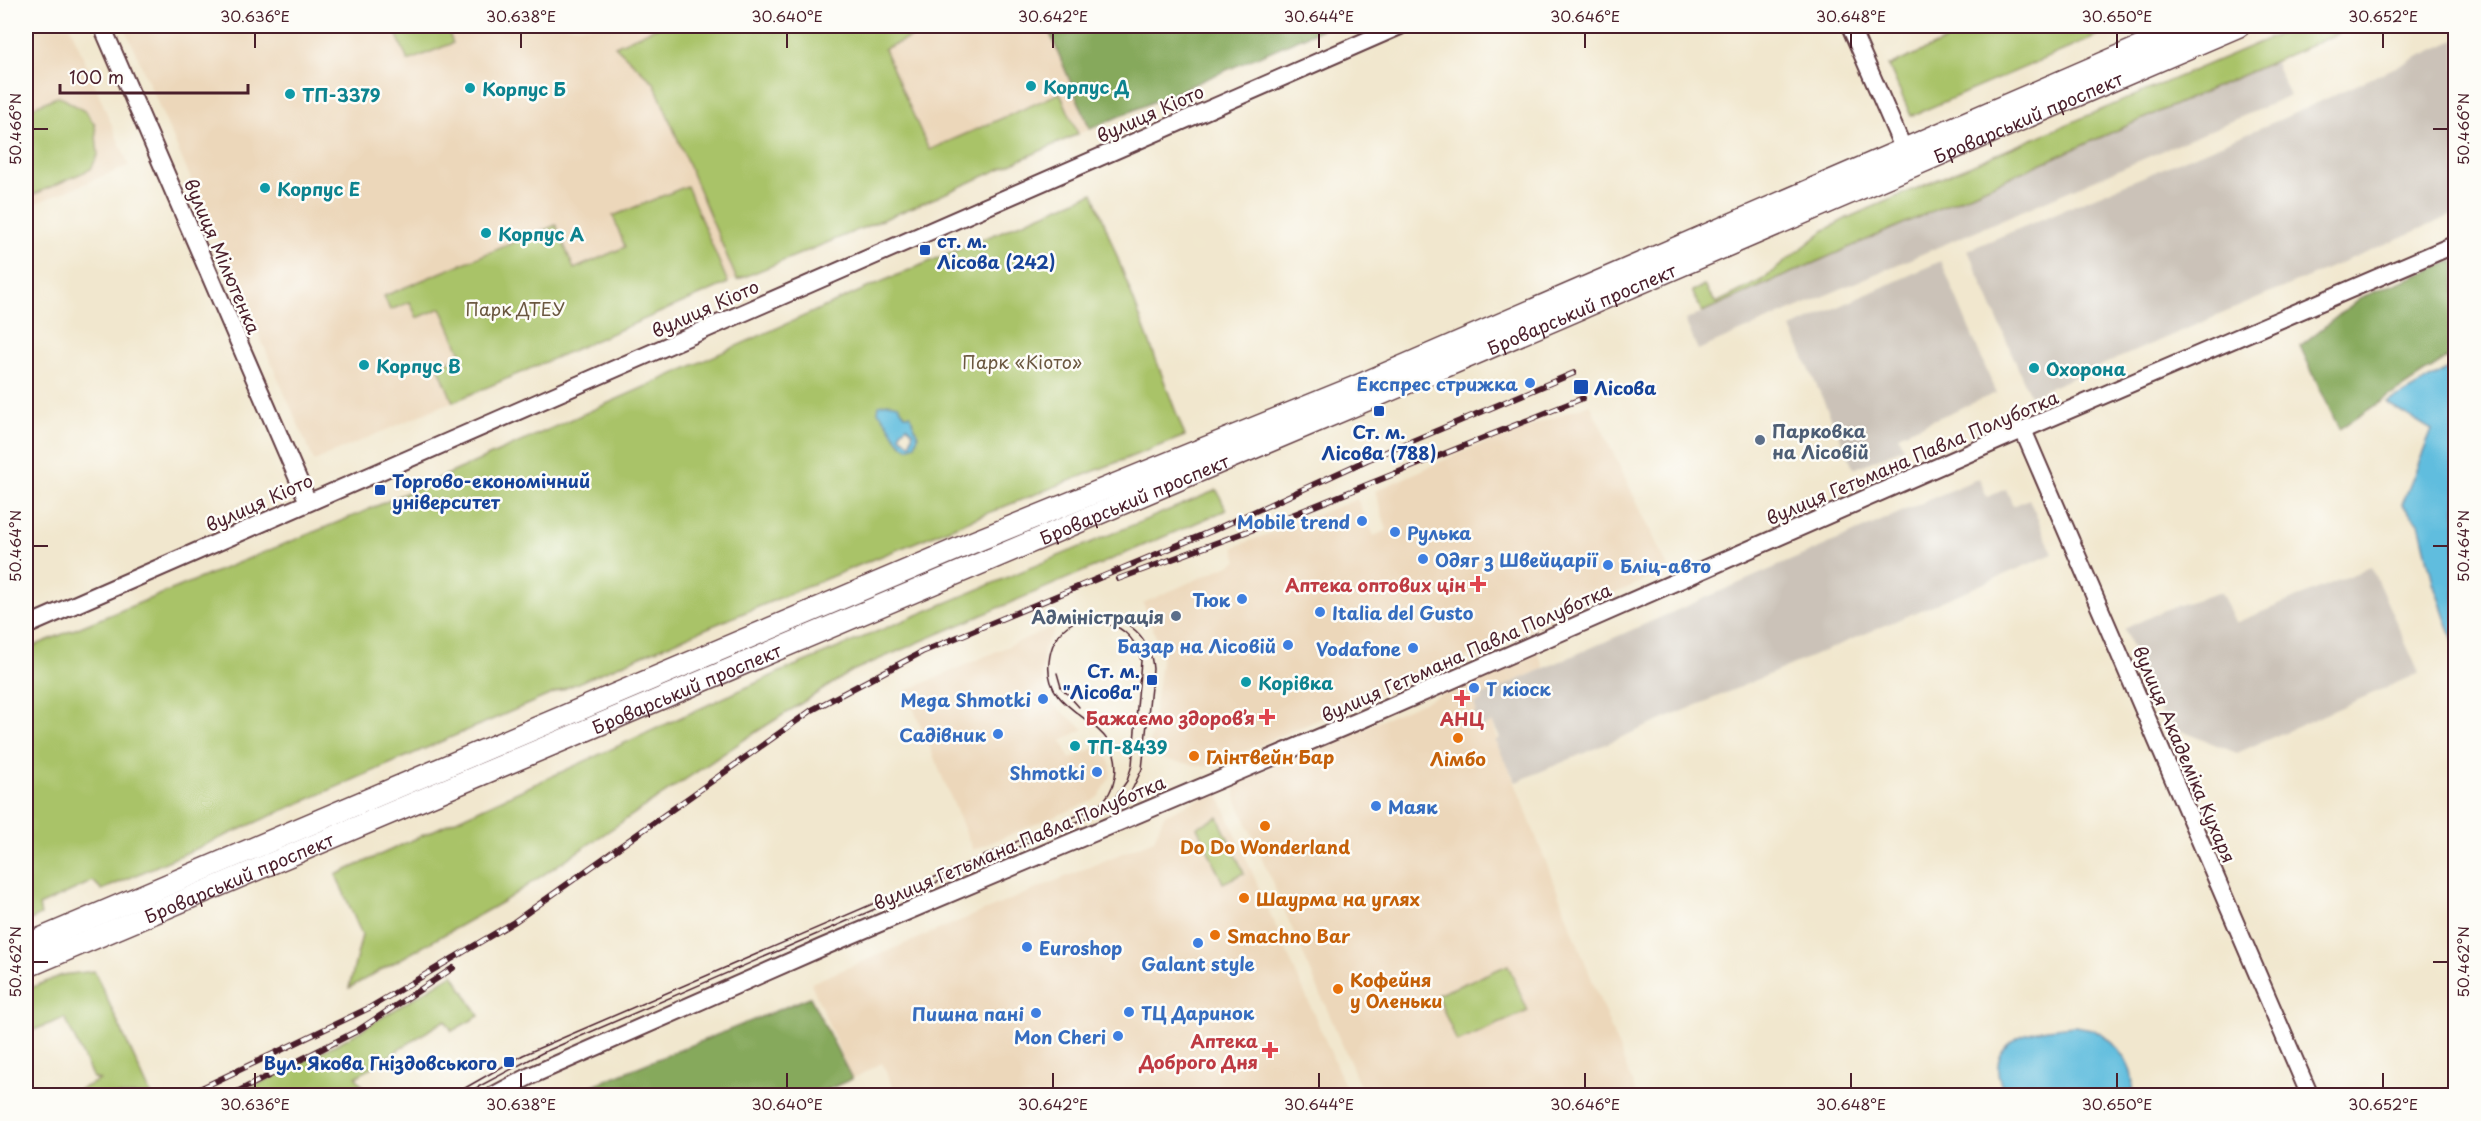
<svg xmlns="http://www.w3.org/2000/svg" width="2481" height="1121" font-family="'Playpen Sans',sans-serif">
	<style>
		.built { fill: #ecd7ba }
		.industrial { fill: #cbc2b8 }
		.green { fill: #a9c368; stroke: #7a714a; stroke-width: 1.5; fill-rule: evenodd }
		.forest { fill: #86a95c; stroke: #686444; stroke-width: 1.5 }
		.water { fill: #60bdde; stroke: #556e84; stroke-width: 1.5; fill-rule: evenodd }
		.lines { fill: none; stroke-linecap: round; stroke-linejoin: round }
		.tertiary-casing { stroke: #633d43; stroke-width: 20 }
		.trunk-casing { stroke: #633d43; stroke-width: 24 }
		.tertiary { stroke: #fff; stroke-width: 16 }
		.trunk { stroke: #fff; stroke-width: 21 }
		.tram { stroke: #4a1f2b; stroke-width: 1.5 }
		.rail-casing { stroke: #4a1f2b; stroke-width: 6 }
		.rail { stroke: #fdfcf7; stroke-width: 4; stroke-dasharray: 11; stroke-linecap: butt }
		.ticks { fill: none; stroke: #4a1f2b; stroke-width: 2 }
		.culture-dot { fill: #0f9aa8; stroke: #fdfcf7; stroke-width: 2 }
		.transit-dot { fill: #1a4fb4; stroke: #fdfcf7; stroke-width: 2 }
		.shop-dot { fill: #3f7fe0; stroke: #fdfcf7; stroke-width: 2 }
		.service-dot { fill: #5c6f8a; stroke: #fdfcf7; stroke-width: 2 }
		.health-dot { fill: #e0444e; stroke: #fdfcf7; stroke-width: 2 }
		.food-dot { fill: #e8710a; stroke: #fdfcf7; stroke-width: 2 }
		.labels { text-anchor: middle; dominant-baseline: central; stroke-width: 5; stroke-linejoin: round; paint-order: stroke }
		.culture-label { font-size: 18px; font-weight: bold; fill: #0d838f; stroke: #fdfcf7; text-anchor: start }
		.street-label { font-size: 18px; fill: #4a1f2b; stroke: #fdfcf7 }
		.transit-label { font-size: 18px; font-weight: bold; fill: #164399; stroke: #fdfcf7; text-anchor: start }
		.park-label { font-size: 18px; fill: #6b5840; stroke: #fdfcf7 }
		.shop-label { font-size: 18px; font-weight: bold; fill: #366cbe; stroke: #fdfcf7; text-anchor: end }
		.service-label { font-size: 18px; font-weight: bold; fill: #4e5e75; stroke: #fdfcf7; text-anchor: start }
		.health-label { font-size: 18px; font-weight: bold; fill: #be3a42; stroke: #fdfcf7; text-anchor: end }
		.food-label { font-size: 18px; font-weight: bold; fill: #c56008; stroke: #fdfcf7; text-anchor: start }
		.neatline { fill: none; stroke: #4a1f2b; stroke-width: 2 }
		.ticks-label { font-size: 15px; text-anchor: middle; fill: #4a1f2b }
	</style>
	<rect width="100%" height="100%" fill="#fdfcf7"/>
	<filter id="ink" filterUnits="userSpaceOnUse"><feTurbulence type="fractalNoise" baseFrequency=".0167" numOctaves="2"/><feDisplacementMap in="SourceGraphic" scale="12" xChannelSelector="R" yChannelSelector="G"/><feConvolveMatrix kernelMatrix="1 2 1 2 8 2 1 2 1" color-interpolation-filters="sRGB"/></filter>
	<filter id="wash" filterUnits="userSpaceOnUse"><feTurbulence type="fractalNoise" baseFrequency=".008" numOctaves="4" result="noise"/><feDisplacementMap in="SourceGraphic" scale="24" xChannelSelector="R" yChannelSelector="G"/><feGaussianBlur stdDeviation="1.35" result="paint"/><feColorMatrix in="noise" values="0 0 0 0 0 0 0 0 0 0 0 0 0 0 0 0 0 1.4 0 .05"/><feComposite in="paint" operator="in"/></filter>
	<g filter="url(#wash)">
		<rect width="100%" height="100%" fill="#f1e7ce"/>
		<!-- built -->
		<g class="built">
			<path d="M26,26H70L129,166L26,207Z"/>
			<path d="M124,26H1047L1090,129L935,198L732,281L314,461Z"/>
			<path d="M1590,404L1669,570L1208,767L1148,757L1162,653L1143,603L1238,561L1234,547L1357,499L1374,536L1387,530L1375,491L1467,450Z"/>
			<path d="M1057,625L1044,648L1042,673L1046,691L1056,707L1084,729L1062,740L1070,759L1103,744L1111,767L1110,777L1099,796L1090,802L973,850L906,691Z"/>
			<path d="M1538,653L1544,668L1481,696L1637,1095H1364L1235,796V789L1238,782Z"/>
			<path d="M1210,794L1219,796L1349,1095H896L882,1063L852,1079L811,983L1154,840L1164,815Z"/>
		</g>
		<!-- industrial -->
		<g class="industrial">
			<path d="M2455,40V214L2030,396L1968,250L2286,117Z"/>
			<path d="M2274,61L2290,96L1698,350L1685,320Z"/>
			<path d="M1941,261L1996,393L1898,435L1903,448L1854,469L1791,328Z"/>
			<path d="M1979,478L1987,497L2006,489L2013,506L2029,499L2053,554L1516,782L1495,741L1500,738L1492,722L1479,729L1473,718L1476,709L1474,704L1483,700L1481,696Z"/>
			<path d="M2371,567L2419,673L2237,753L2166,725L2124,629L2167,609L2221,592L2235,623Z"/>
		</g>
		<!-- green -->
		<g class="green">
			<path d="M393,26H446L453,43L408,61Z"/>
			<path d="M660,26H937L884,49L929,150L1060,93L1078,134L935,198L737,280L654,83L615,46Z"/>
			<path d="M1979,26H2121L1911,116L1889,66Z"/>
			<path d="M2298,26H2355L1702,312L1692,291L1704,286L1716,303L1762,280L1825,230L1847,218Z"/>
			<path d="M59,96L86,112L95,125L98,155L91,169L26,198V110Z"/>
			<path d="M687,186L728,283L453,402L438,366L462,356L441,308L417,318L410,302L390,310L384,296L556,225L574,269L625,247L613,216Z"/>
			<path d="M1093,193L1185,436C819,576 460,732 102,890L93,881L39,906L41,915L26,922V649L363,512L876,284ZM910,415L915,445H902L887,418Z"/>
			<path d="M1217,490L1226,510L852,671L753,734L504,901L349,988L362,935L336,875L780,672Z"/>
			<path d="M1218,817L1244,873L1223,883L1197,827Z"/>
			<path d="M1508,965L1528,1011L1457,1042L1437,995Z"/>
			<path d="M94,971L99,981L151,1095H67L100,1080L93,1078L65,1018L26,1033V990L62,975Z"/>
			<path d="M453,974L479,1016L452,1031L445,1020L356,1077L368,1095H237L350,1037Z"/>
		</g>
		<!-- forest -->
		<g class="forest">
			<path d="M1047,26H1329L1090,129Z"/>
			<path d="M2455,260V353L2339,429L2300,346L2362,297Z"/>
			<path d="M810,997L852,1079L815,1095H569Z"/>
		</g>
		<!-- water -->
		<g class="water">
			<path d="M2449,368L2456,376L2455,646L2433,582L2419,523L2402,505L2432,430L2387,403Z"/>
			<path d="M888,403L898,405L905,415H910L918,436L915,445L908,448C893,441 891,422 878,412L879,405ZM907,426L913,432L910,444L900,436L901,431Z"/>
			<path d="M2075,1026C2081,1027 2089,1028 2094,1030C2115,1041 2141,1072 2130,1095H2011C2002,1087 1997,1079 1998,1066C2000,1030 2048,1029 2075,1026Z"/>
		</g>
	</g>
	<g filter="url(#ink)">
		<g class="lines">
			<!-- tertiary casing -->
			<g class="tertiary-casing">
				<g id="tertiary">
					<path d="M102,26L308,502"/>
					<path d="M1850,26L1904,150"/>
					<path d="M2023,430L2310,1096"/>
					<path d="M26,626L1400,26"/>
					<path d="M492,1096L530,1076L823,947L1363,719L1999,440L2456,244"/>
				</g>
			</g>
			<!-- trunk casing -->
			<g class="trunk-casing">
				<g id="trunk">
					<path d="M26,945L976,541L1355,387L2189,26"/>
					<path id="s1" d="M26,967L1400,386L2239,26"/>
				</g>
			</g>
			<!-- tertiary -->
			<use href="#tertiary" class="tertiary"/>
			<!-- trunk -->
			<use href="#trunk" class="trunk"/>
			<!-- tram -->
			<g class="tram">
				<path d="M1107,624C1125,627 1138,643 1141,661L1132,765L1127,781L1114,799"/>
				<path d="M1057,673L1061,687L1079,707"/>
				<path d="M451,1096L523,1055L1097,807C1107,799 1113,789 1115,777C1125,715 1043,720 1049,662C1055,597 1148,602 1153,669L1142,769L1130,794L1118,804L542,1053L461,1096"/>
			</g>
			<!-- rail casing -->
			<g class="rail-casing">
				<g id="rail">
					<path d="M1118,579L1292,515L1583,398"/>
					<path d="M185,1096L369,1008L514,922L812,710L922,652L1214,530L1367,460L1574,373"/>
					<path d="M229,1096L357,1031L453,968"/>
				</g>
			</g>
			<!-- rail -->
			<use href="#rail" class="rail"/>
		</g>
	</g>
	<!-- ticks -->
	<path class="ticks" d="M255,33V48M521,33V48M787,33V48M1053,33V48M1319,33V48M1585,33V48M1851,33V48M2117,33V48M2383,33V48M33,129H48M2433,129H2448M33,546H48M2433,546H2448M33,962H48M2433,962H2448M255,1073V1088M521,1073V1088M787,1073V1088M1053,1073V1088M1319,1073V1088M1585,1073V1088M1851,1073V1088M2117,1073V1088M2383,1073V1088"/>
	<!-- markers -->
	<g class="culture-dot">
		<circle cx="1031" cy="86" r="6"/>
		<circle cx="470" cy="88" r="6"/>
		<circle cx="290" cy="94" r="6"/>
		<circle cx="265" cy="188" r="6"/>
		<circle cx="486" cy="233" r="6"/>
		<circle cx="364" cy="365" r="6"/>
		<circle cx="2034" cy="368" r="6"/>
		<circle cx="1246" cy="682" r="6"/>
		<circle cx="1075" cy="746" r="6"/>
	</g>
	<g class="transit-dot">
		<rect x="919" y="244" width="12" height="12" rx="3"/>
		<rect x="1573" y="379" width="16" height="16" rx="3"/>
		<rect x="1373" y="405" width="12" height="12" rx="3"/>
		<rect x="374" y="484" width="12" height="12" rx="3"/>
		<rect x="1146" y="674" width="12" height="12" rx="3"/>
		<rect x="503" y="1056" width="12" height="12" rx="3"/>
	</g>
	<g class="shop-dot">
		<circle cx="1530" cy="383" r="6"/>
		<circle cx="1362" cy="521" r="6"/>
		<circle cx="1395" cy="532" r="6"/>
		<circle cx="1423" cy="559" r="6"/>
		<circle cx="1608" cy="565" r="6"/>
		<circle cx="1242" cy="599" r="6"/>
		<circle cx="1320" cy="612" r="6"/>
		<circle cx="1288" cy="645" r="6"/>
		<circle cx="1413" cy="648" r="6"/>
		<circle cx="1474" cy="688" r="6"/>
		<circle cx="1043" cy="699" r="6"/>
		<circle cx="998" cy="734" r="6"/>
		<circle cx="1097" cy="772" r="6"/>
		<circle cx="1376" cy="806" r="6"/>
		<circle cx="1198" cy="943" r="6"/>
		<circle cx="1027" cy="947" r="6"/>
		<circle cx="1129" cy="1012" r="6"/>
		<circle cx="1036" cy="1013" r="6"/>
		<circle cx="1118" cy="1036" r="6"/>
	</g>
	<g class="service-dot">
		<circle cx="1760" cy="440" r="6"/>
		<circle cx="1176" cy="616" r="6"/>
	</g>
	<g class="health-dot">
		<path d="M1475 575h6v6h6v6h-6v6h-6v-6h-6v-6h6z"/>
		<path d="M1459 689h6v6h6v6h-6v6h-6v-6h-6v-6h6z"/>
		<path d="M1264 708h6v6h6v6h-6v6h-6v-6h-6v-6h6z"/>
		<path d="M1267 1041h6v6h6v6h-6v6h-6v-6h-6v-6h6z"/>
	</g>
	<g class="food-dot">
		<circle cx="1458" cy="738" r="6"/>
		<circle cx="1194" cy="756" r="6"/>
		<circle cx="1265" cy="826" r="6"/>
		<circle cx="1244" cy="898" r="6"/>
		<circle cx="1215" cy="935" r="6"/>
		<circle cx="1338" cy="989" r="6"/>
	</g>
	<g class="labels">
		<!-- culture labels -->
		<g class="culture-label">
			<text x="1043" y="86">Корпус Д</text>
			<text x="482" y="88">Корпус Б</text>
			<text x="302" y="94">ТП-3379</text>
			<text x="277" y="188">Корпус Е</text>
			<text x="498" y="233">Корпус А</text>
			<text x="376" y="365">Корпус В</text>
			<text x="2046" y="368">Охорона</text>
			<text x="1258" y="682">Корівка</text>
			<text x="1087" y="746">ТП-8439</text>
		</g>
		<!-- street labels -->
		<g class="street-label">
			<text transform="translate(1150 113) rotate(-24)">вулиця Кіото</text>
			<text stroke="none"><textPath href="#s1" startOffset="2175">Броварський проспект</textPath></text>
			<text transform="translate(223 256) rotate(67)">вулиця Мілютенка</text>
			<text transform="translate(705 308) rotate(-24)">вулиця Кіото</text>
			<text stroke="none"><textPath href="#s1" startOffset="1689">Броварський проспект</textPath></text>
			<text transform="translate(1912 457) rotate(-23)">вулиця Гетьмана Павла Полуботка</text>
			<text stroke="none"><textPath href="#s1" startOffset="1203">Броварський проспект</textPath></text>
			<text transform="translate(259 502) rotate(-24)">вулиця Кіото</text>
			<text transform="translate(1466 652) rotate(-24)">вулиця Гетьмана Павла Полуботка</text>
			<text stroke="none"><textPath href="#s1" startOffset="717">Броварський проспект</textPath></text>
			<text transform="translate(2185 754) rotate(67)">вулиця Академіка Кухаря</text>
			<text transform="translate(1019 842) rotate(-23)">вулиця Гетьмана Павла Полуботка</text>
			<text stroke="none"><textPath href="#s1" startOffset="231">Броварський проспект</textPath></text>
		</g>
		<!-- transit labels -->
		<g class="transit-label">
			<text x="937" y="240">ст. м.<tspan x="937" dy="21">Лісова (242)</tspan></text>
			<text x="1594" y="387">Лісова</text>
			<text x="1379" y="431" text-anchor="middle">Ст. м.<tspan x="1379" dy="21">Лісова (788)</tspan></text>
			<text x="392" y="480">Торгово-економічний<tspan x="392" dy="21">університет</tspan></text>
			<text x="1140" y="670" text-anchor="end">Ст. м.<tspan x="1140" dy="21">"Лісова"</tspan></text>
			<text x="497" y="1062" text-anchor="end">Вул. Якова Гніздовського</text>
		</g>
		<!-- park labels -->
		<g class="park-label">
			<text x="515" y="308">Парк ДТЕУ</text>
			<text x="1022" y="361">Парк «Кіото»</text>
		</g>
		<!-- shop labels -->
		<g class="shop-label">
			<text x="1518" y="383">Експрес стрижка</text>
			<text x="1350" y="521">Mobile trend</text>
			<text x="1407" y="532" text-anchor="start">Рулька</text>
			<text x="1435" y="559" text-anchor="start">Одяг з Швейцарії</text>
			<text x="1620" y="565" text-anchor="start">Бліц-авто</text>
			<text x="1230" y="599">Тюк</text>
			<text x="1332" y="612" text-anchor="start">Italia del Gusto</text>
			<text x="1276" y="645">Базар на Лісовій</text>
			<text x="1401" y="648">Vodafone</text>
			<text x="1486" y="688" text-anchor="start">Т кіоск</text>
			<text x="1031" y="699">Mega Shmotki</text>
			<text x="986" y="734">Садівник</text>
			<text x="1085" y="772">Shmotki</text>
			<text x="1388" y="806" text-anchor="start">Маяк</text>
			<text x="1039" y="947" text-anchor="start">Euroshop</text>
			<text x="1198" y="963" text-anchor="middle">Galant style</text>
			<text x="1141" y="1012" text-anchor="start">ТЦ Даринок</text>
			<text x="1024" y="1013">Пишна пані</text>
			<text x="1106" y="1036">Mon Cheri</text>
		</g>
		<!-- service labels -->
		<g class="service-label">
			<text x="1772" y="430">Парковка<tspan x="1772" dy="21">на Лісовій</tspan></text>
			<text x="1164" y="616" text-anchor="end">Адміністрація</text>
		</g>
		<!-- health labels -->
		<g class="health-label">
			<text x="1466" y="584">Аптека оптових цін</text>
			<text x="1255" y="717">Бажаємо здоровʼя</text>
			<text x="1462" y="718" text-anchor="middle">АНЦ</text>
			<text x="1258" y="1040">Аптека<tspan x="1258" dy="21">Доброго Дня</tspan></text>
		</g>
		<!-- food labels -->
		<g class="food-label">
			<text x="1206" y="756">Глінтвейн Бар</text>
			<text x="1458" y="758" text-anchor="middle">Лімбо</text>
			<text x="1265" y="846" text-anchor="middle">Do Do Wonderland</text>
			<text x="1256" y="898">Шаурма на углях</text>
			<text x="1227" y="935">Smachno Bar</text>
			<text x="1350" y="979">Кофейня<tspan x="1350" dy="21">у Оленьки</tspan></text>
		</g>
	</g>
	<!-- margin -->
	<rect width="2481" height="1121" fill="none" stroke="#fdfcf7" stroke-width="66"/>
	<!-- scale -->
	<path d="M60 84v9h188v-9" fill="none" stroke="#4a1f2b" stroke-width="3"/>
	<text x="69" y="84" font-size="18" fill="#4a1f2b" stroke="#fdfcf7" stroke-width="4.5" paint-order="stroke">100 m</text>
	<rect x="33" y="33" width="2415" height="1055" class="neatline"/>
	<g class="ticks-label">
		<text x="255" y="22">30.636°E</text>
		<text x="521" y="22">30.638°E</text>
		<text x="787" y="22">30.640°E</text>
		<text x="1053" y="22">30.642°E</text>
		<text x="1319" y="22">30.644°E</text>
		<text x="1585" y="22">30.646°E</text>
		<text x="1851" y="22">30.648°E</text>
		<text x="2117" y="22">30.650°E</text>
		<text x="2383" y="22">30.652°E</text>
		<text transform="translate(16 129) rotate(-90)" y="5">50.466°N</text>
		<text transform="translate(2464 129) rotate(-90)" y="5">50.466°N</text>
		<text transform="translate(16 546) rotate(-90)" y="5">50.464°N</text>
		<text transform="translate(2464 546) rotate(-90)" y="5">50.464°N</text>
		<text transform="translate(16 962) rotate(-90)" y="5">50.462°N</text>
		<text transform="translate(2464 962) rotate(-90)" y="5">50.462°N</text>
		<text x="255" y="1110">30.636°E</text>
		<text x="521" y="1110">30.638°E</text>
		<text x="787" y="1110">30.640°E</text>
		<text x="1053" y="1110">30.642°E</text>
		<text x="1319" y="1110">30.644°E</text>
		<text x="1585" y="1110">30.646°E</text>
		<text x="1851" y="1110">30.648°E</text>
		<text x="2117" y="1110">30.650°E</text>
		<text x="2383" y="1110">30.652°E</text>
	</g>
</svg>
